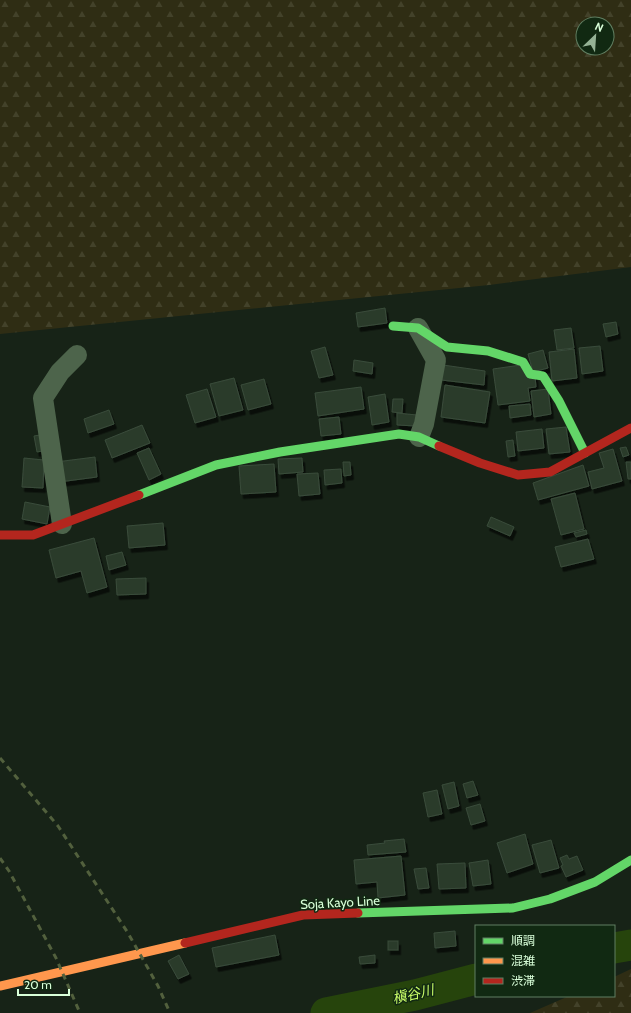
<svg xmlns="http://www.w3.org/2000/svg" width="631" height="1013" font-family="Cabin,'Noto Sans JP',sans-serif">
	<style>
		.forest { fill: url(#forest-firs); fill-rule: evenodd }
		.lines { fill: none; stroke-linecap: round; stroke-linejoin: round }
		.river { stroke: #26440c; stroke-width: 31 }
		.building { fill: #2c3a2c; stroke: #394c3a; filter: url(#shadow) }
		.street { stroke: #4d644b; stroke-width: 20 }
		.fast { stroke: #63d668; stroke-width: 9 }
		.slow { stroke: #ff974d; stroke-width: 9 }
		.jam { stroke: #b3261e; stroke-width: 9 }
		.rail { stroke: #52603d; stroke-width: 3; stroke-dasharray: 6 5; stroke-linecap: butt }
		.labels { text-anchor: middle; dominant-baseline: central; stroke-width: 3; stroke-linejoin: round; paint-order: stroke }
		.street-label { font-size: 13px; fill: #d9ffd9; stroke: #112912 }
		.water-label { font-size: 14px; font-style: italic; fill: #c9fd68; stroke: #112912 }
	</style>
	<defs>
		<pattern id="forest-firs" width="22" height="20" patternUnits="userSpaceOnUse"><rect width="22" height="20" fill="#2f2d14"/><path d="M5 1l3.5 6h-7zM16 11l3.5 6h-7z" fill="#43422a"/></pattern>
		<filter id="shadow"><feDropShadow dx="2.5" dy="4.5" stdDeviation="0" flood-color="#0009"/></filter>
	</defs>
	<rect width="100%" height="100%" fill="#172317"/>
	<!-- forest -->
	<g class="forest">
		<path d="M0,0H631V267L489,285L0,334ZM583,24H607V48H583Z"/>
		<path d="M631,969V1013H530L569,996H614V977Z"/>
	</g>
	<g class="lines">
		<!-- river -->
		<g class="river">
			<path d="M614,948L631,945"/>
			<path d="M326,1013L415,995L476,979"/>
		</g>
	</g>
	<!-- building -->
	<g class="building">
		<path d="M385,308L387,323L358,327L356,313Z"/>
		<path d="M616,322L618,334L606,337L603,324Z"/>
		<path d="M571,328L574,348L557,350L554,330Z"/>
		<path d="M600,346L603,371L582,374L579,348Z"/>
		<path d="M325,347L333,375L319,378L311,351Z"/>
		<path d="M574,349L577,378L552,381L549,352Z"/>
		<path d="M543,350L548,368L533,372L528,354Z"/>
		<path d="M354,360L373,363L372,374L353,371Z"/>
		<path d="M443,365L485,371L484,385L441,380Z"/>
		<path d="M521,365L535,376L536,387L528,388L530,401L498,405L493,369Z"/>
		<path d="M234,378L243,410L219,416L210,384Z"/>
		<path d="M264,379L271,404L248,410L241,385Z"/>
		<path d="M445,385L490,392L485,423L441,417Z"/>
		<path d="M361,387L364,409L318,416L315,393Z"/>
		<path d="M207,389L216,417L195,423L186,395Z"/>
		<path d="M548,389L551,414L534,417L531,391Z"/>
		<path d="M385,394L389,422L372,425L368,397Z"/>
		<path d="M393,399H403L402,413L392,412Z"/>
		<path d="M530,404L531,415L510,418L509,406Z"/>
		<path d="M109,410L114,424L88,433L84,419Z"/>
		<path d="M397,413L417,415L416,426L397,425Z"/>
		<path d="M339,417L341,434L321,436L319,419Z"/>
		<path d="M142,425L150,443L112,458L105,440Z"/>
		<path d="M566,427L570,452L549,454L546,429Z"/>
		<path d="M542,429L544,448L518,451L516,432Z"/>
		<path d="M45,434L48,450L37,452L34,436Z"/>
		<path d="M513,440L515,456L508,457L506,441Z"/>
		<path d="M626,447L629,455L623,457L620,448Z"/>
		<path d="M149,448L161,474L149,480L137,453Z"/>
		<path d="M613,449L622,481L592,489L588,472L604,468L599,453Z"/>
		<path d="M95,457L97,477L59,482L56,462Z"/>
		<path d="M24,458L44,460L43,488L22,487Z"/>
		<path d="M302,458L303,472L279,474L278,459Z"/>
		<path d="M343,462H350L351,475L344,476Z"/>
		<path d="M626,462H631V479H628Z"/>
		<path d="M274,464L276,492L241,494L239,466Z"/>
		<path d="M583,465L589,486L538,500L533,483Z"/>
		<path d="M341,469L342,483L325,485L324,470Z"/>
		<path d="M318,473L320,494L299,496L297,474Z"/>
		<path d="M575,493L584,529L561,535L551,499Z"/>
		<path d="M25,502L50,507L47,524L22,519Z"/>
		<path d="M491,517L514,527L510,536L487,526Z"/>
		<path d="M163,523L165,545L129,548L127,526Z"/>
		<path d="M586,530L587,534L576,537L574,533Z"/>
		<path d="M94,538L107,587L87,593L81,571L56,578L49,550Z"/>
		<path d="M588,539L594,559L561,567L555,547Z"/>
		<path d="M122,552L126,565L109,570L106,556Z"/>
		<path d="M146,578V594L117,595L116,579Z"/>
		<path d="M473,781L478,795L467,798L463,784Z"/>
		<path d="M454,782L459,806L448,809L442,785Z"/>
		<path d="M437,790L442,814L428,817L423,793Z"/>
		<path d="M480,804L485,821L471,825L466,808Z"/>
		<path d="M525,834L533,864L507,873L497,843Z"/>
		<path d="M404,839L406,852L368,855L367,845L385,843L384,841Z"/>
		<path d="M551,840L559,868L540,873L532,845Z"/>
		<path d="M567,855L569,859L577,856L583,870L566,877L561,866L563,865L560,858Z"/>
		<path d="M401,856L405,895L378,898L377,882L356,884L354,860Z"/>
		<path d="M488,860L491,884L473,886L469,863Z"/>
		<path d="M465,863L466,888L439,889L437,864Z"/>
		<path d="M426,868L429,888L418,889L414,869Z"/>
		<path d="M455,931L456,946L435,948L434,933Z"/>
		<path d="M275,935L279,955L216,967L212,948Z"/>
		<rect x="388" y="941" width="10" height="9"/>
		<path d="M179,955L189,974L178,979L168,961Z"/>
		<path d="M375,955V963L360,964L359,957Z"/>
	</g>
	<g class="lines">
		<!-- street -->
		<g class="street">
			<path d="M418,328L436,360L424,424L419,437"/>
			<path d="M62,524L43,398L60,372L77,355"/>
		</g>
		<!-- fast -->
		<g class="fast">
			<path d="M393,326L418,328L447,347L488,351L523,362L530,374L543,376L559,401L585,453"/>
			<path d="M139,495L216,465L280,452L399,434L419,437L439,446"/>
			<path d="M358,913L513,908L550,899L595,882L631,860"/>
		</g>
		<!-- slow -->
		<path class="slow" d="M0,986L185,943"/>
		<!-- jam -->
		<g class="jam">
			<path d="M439,446L480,463L518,475L550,472L631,428"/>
			<path d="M0,535H33L139,495"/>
			<path d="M185,943L303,915L358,913"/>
		</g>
		<!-- rail -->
		<g class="rail">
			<path d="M0,758L58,826L128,933L158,986L170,1013"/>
			<path d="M0,858L9,871L56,958L80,1013"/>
		</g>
	</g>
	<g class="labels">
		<!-- street labels -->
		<g class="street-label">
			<text transform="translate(340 902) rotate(-3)">Soja Kayo Line</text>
		</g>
		<!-- water labels -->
		<g class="water-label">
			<text transform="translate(413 994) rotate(-13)">槇谷川</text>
		</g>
	</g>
	<!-- legend -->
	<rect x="475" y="925" width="140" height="72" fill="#112912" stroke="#617f62"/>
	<rect x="483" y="938" width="20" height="6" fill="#63d668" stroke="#617f62"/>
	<text x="511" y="945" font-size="12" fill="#d9ffd9">順調</text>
	<rect x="483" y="958" width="20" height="6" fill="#ff974d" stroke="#617f62"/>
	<text x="511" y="965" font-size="12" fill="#d9ffd9">混雑</text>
	<rect x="483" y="978" width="20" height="6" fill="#b3261e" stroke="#617f62"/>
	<text x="511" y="985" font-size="12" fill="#d9ffd9">渋滞</text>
	<!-- north arrow -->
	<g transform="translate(595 36) rotate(25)"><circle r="19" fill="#112912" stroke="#617f62"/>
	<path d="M0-3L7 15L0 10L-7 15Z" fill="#95b295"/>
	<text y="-6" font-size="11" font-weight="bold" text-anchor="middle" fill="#d9ffd9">N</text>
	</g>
	<!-- scale -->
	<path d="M18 989v6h51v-6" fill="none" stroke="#d9ffd9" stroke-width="2"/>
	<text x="24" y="989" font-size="12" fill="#d9ffd9" stroke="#112912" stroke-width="3" paint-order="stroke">20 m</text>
</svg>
